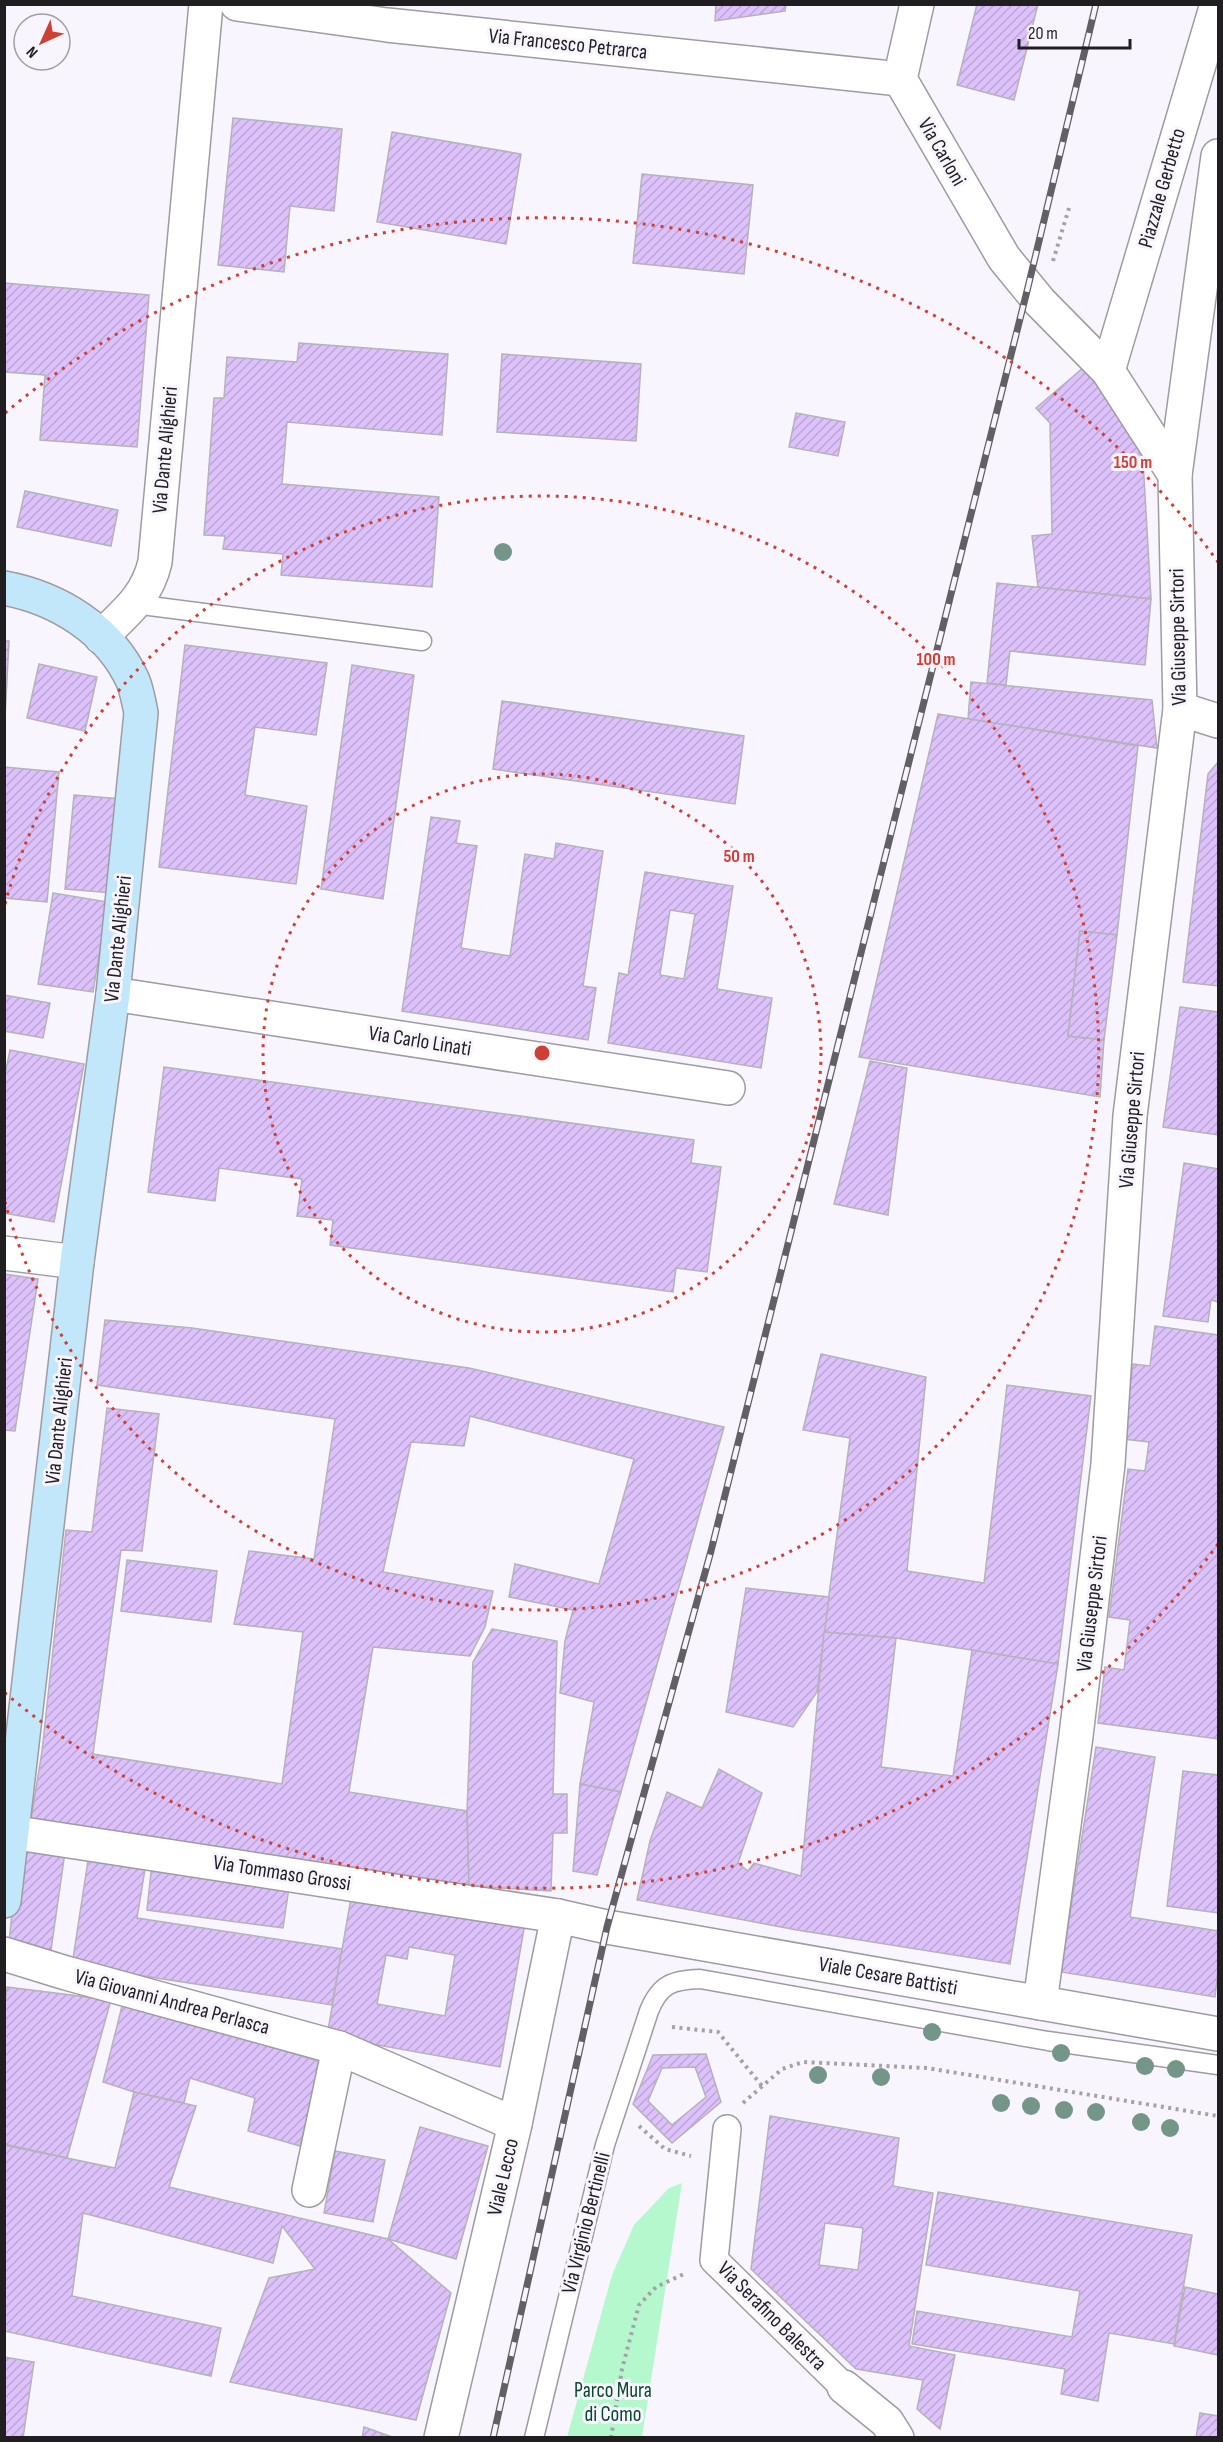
<svg xmlns="http://www.w3.org/2000/svg" width="1223" height="2442" font-family="'Sofia Sans Condensed',sans-serif">
	<style>
		.green { fill: #b5f8ce }
		.building { fill: url(#building-hatch); stroke: #b5b2ba; stroke-width: 1.5; fill-rule: evenodd }
		.lines { fill: none; stroke-linecap: round; stroke-linejoin: round }
		.service-casing { stroke: #9e9ba2; stroke-width: 21 }
		.pedestrian-casing { stroke: #9e9ba2; stroke-width: 30 }
		.minor-casing { stroke: #9e9ba2; stroke-width: 36 }
		.tertiary-casing { stroke: #9e9ba2; stroke-width: 36 }
		.secondary-casing { stroke: #9e9ba2; stroke-width: 36 }
		.path { stroke: #a4a1a7; stroke-width: 4; stroke-dasharray: 3 4.5; stroke-linecap: butt }
		.service { stroke: #fff; stroke-width: 18 }
		.pedestrian { stroke: #fff; stroke-width: 27 }
		.minor { stroke: #fff; stroke-width: 33 }
		.tertiary { stroke: #fff; stroke-width: 33 }
		.secondary { stroke: #c2e7fb; stroke-width: 33 }
		.rail-casing { stroke: #626064; stroke-width: 7 }
		.rail { stroke: #f9f5fe; stroke-width: 4.5; stroke-dasharray: 14; stroke-linecap: butt }
		.tree { fill: #749689 }
		.ring { fill: none; stroke: #ce4034; stroke-width: 3; stroke-dasharray: 3 6 }
		.labels { text-anchor: middle; dominant-baseline: central; stroke-width: 6; stroke-linejoin: round; paint-order: stroke }
		.street-label { font-size: 21px; fill: #201e21; stroke: #f9f5fe }
		.park-label { font-size: 21px; fill: #08482a; stroke: #f9f5fe }
		.centre { fill: #ce4034; stroke: #f9f5fe; stroke-width: 3 }
		.ring-label { font-size: 18px; text-anchor: middle; font-weight: bold; fill: #ce4034; stroke: #f9f5fe; stroke-width: 6; stroke-linejoin: round; paint-order: stroke }
	</style>
	<defs>
		<pattern id="building-hatch" width="6" height="6" patternUnits="userSpaceOnUse" patternTransform="scale(1.5)"><rect width="6" height="6" fill="#dcc1fa"/><path d="M-1 1l2-2M0 6l6-6M5 7l2-2" fill="none" stroke="#bca5d6"/></pattern>
	</defs>
	<rect width="100%" height="100%" fill="#f9f5fe"/>
	<!-- green -->
	<path class="green" d="M682,2183L642,2437H567L612,2275L634,2225L669,2188Z"/>
	<!-- building -->
	<g class="building">
		<path d="M716,4H786L785,11L715,21Z"/>
		<path d="M977,4H1038L1014,100L957,85Z"/>
		<path d="M233,118L342,129L334,211L290,206L284,272L218,265Z"/>
		<path d="M392,132L521,154L506,244L377,222Z"/>
		<path d="M642,174L753,185L744,274L633,263Z"/>
		<path d="M4,283L149,295L137,447L40,440L45,375L4,372Z"/>
		<path d="M299,343L448,354L442,435L287,422L282,484L439,497L432,587L281,575L283,554L223,549L225,536L204,535L214,398H224L227,357L297,362Z"/>
		<path d="M502,354L641,364L636,441L497,432Z"/>
		<path d="M1084,367L1142,443L1151,599L1038,587L1032,536L1052,534L1050,423L1036,408Z"/>
		<path d="M796,413L845,422L838,456L789,447Z"/>
		<path d="M25,491L118,510L111,546L17,527Z"/>
		<path d="M997,583L1151,599L1145,665L1010,651L1006,685L987,683Z"/>
		<path d="M4,641H9L5,718H4Z"/>
		<path d="M185,645L327,663L316,735L255,727L245,795L307,806L296,884L159,867Z"/>
		<path d="M39,664L97,677L85,731L27,718Z"/>
		<path d="M352,665L414,675L383,899L321,889Z"/>
		<path d="M971,682L1152,700L1157,748L968,719Z"/>
		<path d="M502,701L744,736L735,804L493,769Z"/>
		<path d="M938,714L1138,746L1117,935L1080,931L1068,1036L1104,1040L1100,1097L859,1057Z"/>
		<path d="M1218,762V986L1183,982L1208,774Z"/>
		<path d="M4,767L59,772L47,902L4,898Z"/>
		<path d="M74,795L122,799L113,893L65,889Z"/>
		<path d="M431,817L460,821L456,843L477,846L461,948L510,956L525,854L554,859L556,843L603,851L583,986L596,988L588,1040L402,1011Z"/>
		<path d="M645,872L733,886L717,989L772,998L761,1068L608,1043L619,973L628,975ZM670,910L695,914L684,979L660,975Z"/>
		<path d="M53,893L108,902L93,992L38,984Z"/>
		<path d="M1080,931L1117,935L1104,1040L1068,1036Z"/>
		<path d="M4,995L50,1003L43,1038L4,1031Z"/>
		<path d="M1180,1007L1218,1012V1135L1163,1127Z"/>
		<path d="M10,1050L84,1064L54,1222L4,1213V1079Z"/>
		<path d="M870,1061L907,1068L888,1215L834,1204Z"/>
		<path d="M164,1067L694,1140L691,1163L721,1167L707,1272L676,1268L673,1292L330,1245L333,1220L297,1216L302,1179L219,1168L215,1201L148,1192Z"/>
		<path d="M1184,1163L1218,1169V1302L1211,1300L1208,1322L1163,1316Z"/>
		<path d="M4,1274L38,1279L15,1431L4,1430Z"/>
		<path d="M105,1320L192,1328L469,1368L724,1427L621,1792L580,1784L594,1702L560,1693L565,1641L573,1610L509,1597L515,1564L599,1584L634,1459L470,1416L464,1446L411,1442L383,1572L493,1591L485,1627L470,1656L373,1647L349,1792L467,1811L469,1886L31,1820L42,1751L66,1530L92,1532L107,1408L159,1414L142,1551L121,1550L93,1754L282,1784L303,1632L234,1624L249,1551L314,1559L335,1419L97,1385Z"/>
		<path d="M1155,1326L1218,1335V1739L1098,1723L1105,1667L1124,1670L1130,1620L1109,1617L1128,1469L1145,1471L1149,1442L1123,1439L1133,1364L1150,1366Z"/>
		<path d="M821,1354L926,1377L907,1571L984,1583L1007,1385L1091,1396L1058,1664L896,1638L824,1632L850,1438L803,1430Z"/>
		<path d="M127,1560L217,1571L211,1622L121,1611Z"/>
		<path d="M746,1588L829,1597L817,1692L793,1727L726,1712Z"/>
		<path d="M492,1629L557,1641L553,1794H567V1833H553L551,1891L469,1886L467,1811L473,1662Z"/>
		<path d="M824,1632L896,1638L881,1767L953,1776L972,1650L1058,1664L1010,1964L797,1930L637,1900L650,1841L667,1792L702,1808L719,1769L762,1793L738,1863L748,1871L754,1863L801,1876Z"/>
		<path d="M1096,1747L1155,1757L1130,1917L1218,1931V1971L1215,1997L1061,1972Z"/>
		<path d="M1183,1771L1218,1775V1913L1167,1906Z"/>
		<path d="M580,1784L621,1792L597,1875L573,1871Z"/>
		<path d="M19,1846L65,1852L50,1957L9,1942Z"/>
		<path d="M89,1854L146,1863L137,1918L342,1949L332,2005L72,1965Z"/>
		<path d="M152,1863L290,1881L283,1928L147,1910Z"/>
		<path d="M352,1892L525,1923L500,2067L327,2036ZM409,1947L455,1955L445,2016L377,2004L386,1955L407,1959Z"/>
		<path d="M7,1987L111,2000L67,2158L4,2144V2007Z"/>
		<path d="M123,2002L321,2062L300,2146L248,2131L255,2098L190,2078L184,2103L134,2092L103,2082Z"/>
		<path d="M706,2054L721,2102L672,2143L633,2104L653,2055ZM695,2067L706,2097L672,2125L648,2101L662,2068Z"/>
		<path d="M134,2092L196,2106L169,2187L388,2239L451,2293L416,2420L230,2382L269,2278L315,2269L282,2226L273,2263L83,2213L72,2296L221,2328L211,2376L4,2331V2145L115,2168Z"/>
		<path d="M770,2116L899,2138L893,2186L933,2193L909,2346L955,2355L940,2429L917,2409L923,2380L856,2369L751,2269ZM825,2223L863,2228L858,2270L819,2265Z"/>
		<path d="M420,2127L488,2146L456,2259L388,2239Z"/>
		<path d="M335,2151L385,2160L373,2222L324,2213Z"/>
		<path d="M938,2192L1192,2235L1174,2344L1109,2333L1098,2401L1061,2394L1065,2369L912,2344L917,2311L1072,2337L1080,2291L926,2265Z"/>
		<path d="M1185,2287L1218,2294V2355L1174,2346Z"/>
		<path d="M4,2357L34,2362L23,2438H4Z"/>
		<path d="M1200,2413L1218,2416V2438H1196Z"/>
		<path d="M364,2427L395,2438H362Z"/>
	</g>
	<g class="lines">
		<!-- service casing -->
		<g class="service-casing">
			<g id="service">
				<path d="M134,604L422,641"/>
				<path d="M534,2438L605,2145L649,2011C660,1984 672,1980 700,1979L1048,2041L1218,2065"/>
			</g>
		</g>
		<!-- pedestrian casing -->
		<g class="pedestrian-casing">
			<path id="pedestrian" d="M727,2129L714,2260L844,2387"/>
		</g>
		<!-- minor casing -->
		<g class="minor-casing">
			<g id="minor">
				<path d="M237,4L387,25L900,79"/>
				<path d="M917,4L900,79L1004,258L1040,302L1108,371L1175,475L1180,709L1130,1116L1108,1464L1076,1736L1040,2003"/>
				<path d="M1108,371L1217,4"/>
				<path d="M1175,475L1218,156"/>
				<path d="M101,637C125,613 147,597 155,562L206,4"/>
				<path d="M1180,709L1218,721"/>
				<path d="M113,994L728,1088"/>
				<path d="M4,1253L77,1262"/>
				<path d="M4,1954L66,1973L339,2048L515,2124"/>
				<path d="M309,2190L339,2048"/>
				<path d="M844,2387L887,2422L897,2438"/>
			</g>
		</g>
		<!-- tertiary casing -->
		<g class="tertiary-casing">
			<g id="tertiary">
				<path d="M4,1831L558,1916L607,1927L1218,2034"/>
				<path d="M441,2438L515,2124L558,1916"/>
			</g>
		</g>
		<!-- secondary casing -->
		<g class="secondary-casing">
			<path id="secondary" d="M4,588C58,598 110,630 133,681C137,691 139,702 141,713L113,994L77,1262L4,1901"/>
		</g>
		<!-- path -->
		<g class="path">
			<path d="M1053,261L1069,208"/>
			<path d="M672,2027L718,2032L762,2086"/>
			<path d="M743,2103L782,2069L803,2062L927,2068L1218,2116"/>
			<path d="M639,2126L665,2149L691,2156"/>
			<path d="M611,2438L622,2369L639,2305L656,2287L686,2273"/>
		</g>
		<!-- service -->
		<use href="#service" class="service"/>
		<!-- pedestrian -->
		<use href="#pedestrian" class="pedestrian"/>
		<!-- minor -->
		<use href="#minor" class="minor"/>
		<!-- tertiary -->
		<use href="#tertiary" class="tertiary"/>
		<!-- secondary -->
		<use href="#secondary" class="secondary"/>
		<!-- rail casing -->
		<g class="rail-casing">
			<path id="rail" d="M493,2438L607,1927L711,1551L1028,287L1096,4"/>
		</g>
		<!-- rail -->
		<use href="#rail" class="rail"/>
	</g>
	<!-- trees -->
	<g class="tree">
		<circle cx="503" cy="552" r="9"/>
		<circle cx="932" cy="2032" r="9"/>
		<circle cx="1061" cy="2053" r="9"/>
		<circle cx="1145" cy="2066" r="9"/>
		<circle cx="1176" cy="2069" r="9"/>
		<circle cx="818" cy="2075" r="9"/>
		<circle cx="881" cy="2077" r="9"/>
		<circle cx="1001" cy="2103" r="9"/>
		<circle cx="1031" cy="2106" r="9"/>
		<circle cx="1064" cy="2110" r="9"/>
		<circle cx="1096" cy="2112" r="9"/>
		<circle cx="1141" cy="2122" r="9"/>
		<circle cx="1170" cy="2128" r="9"/>
	</g>
	<!-- distance rings -->
	<g class="ring">
		<circle cx="542" cy="1053" r="279"/>
		<path d="M5 904A557 557 0 1 1 5 1202"/>
		<path d="M1218 1544A836 836 0 0 1 5 1693M5 413A836 836 0 0 1 1218 562"/>
	</g>
	<g class="labels">
		<!-- street labels -->
		<g class="street-label">
			<text transform="translate(568 44) rotate(6)">Via Francesco Petrarca</text>
			<text transform="translate(942 152) rotate(60)">Via Carloni</text>
			<text transform="translate(1162 188) rotate(-74)">Piazzale Gerbetto</text>
			<text transform="translate(165 450) rotate(-85)">Via Dante Alighieri</text>
			<text transform="translate(1178 637) rotate(-91)">Via Giuseppe Sirtori</text>
			<text transform="translate(118 939) rotate(-84)">Via Dante Alighieri</text>
			<text transform="translate(420 1041) rotate(9)">Via Carlo Linati</text>
			<text transform="translate(1132 1120) rotate(-85)">Via Giuseppe Sirtori</text>
			<text transform="translate(59 1421) rotate(-84)">Via Dante Alighieri</text>
			<text transform="translate(1092 1604) rotate(-83)">Via Giuseppe Sirtori</text>
			<text transform="translate(282 1873) rotate(9)">Via Tommaso Grossi</text>
			<text transform="translate(888 1976) rotate(10)">Viale Cesare Battisti</text>
			<text transform="translate(172 2002) rotate(15)">Via Giovanni Andrea Perlasca</text>
			<text transform="translate(503 2177) rotate(-77)">Viale Lecco</text>
			<text transform="translate(586 2223) rotate(-76)">Via Virginio Bertinelli</text>
			<text transform="translate(772 2316) rotate(45)">Via Serafino Balestra</text>
		</g>
		<!-- park labels -->
		<g class="park-label">
			<text x="613" y="2390">Parco Mura<tspan x="613" dy="24">di Como</tspan></text>
		</g>
	</g>
	<circle cx="542" cy="1053" r="9" class="centre"/>
	<g class="ring-label">
		<text x="1133" y="468">150 m</text>
		<text x="936" y="665">100 m</text>
		<text x="739" y="862">50 m</text>
	</g>
	<!-- border -->
	<rect width="1223" height="2442" fill="none" stroke="#201e21" stroke-width="12"/>
	<!-- north arrow -->
	<g transform="translate(42 42) rotate(225)"><circle r="28" fill="#f9f5fe" stroke="#a29fa6" stroke-width="1.5"/>
	<path d="M0-4.5L10 22L0 15L-10 22Z" fill="#ce4034"/>
	<text y="-9" font-size="16" font-weight="bold" text-anchor="middle" fill="#201e21">N</text>
	</g>
	<!-- scale -->
	<path d="M1019 39v9h111v-9" fill="none" stroke="#201e21" stroke-width="3"/>
	<text x="1028" y="39" font-size="18" fill="#201e21" stroke="#f9f5fe" stroke-width="4.5" paint-order="stroke">20 m</text>
</svg>
